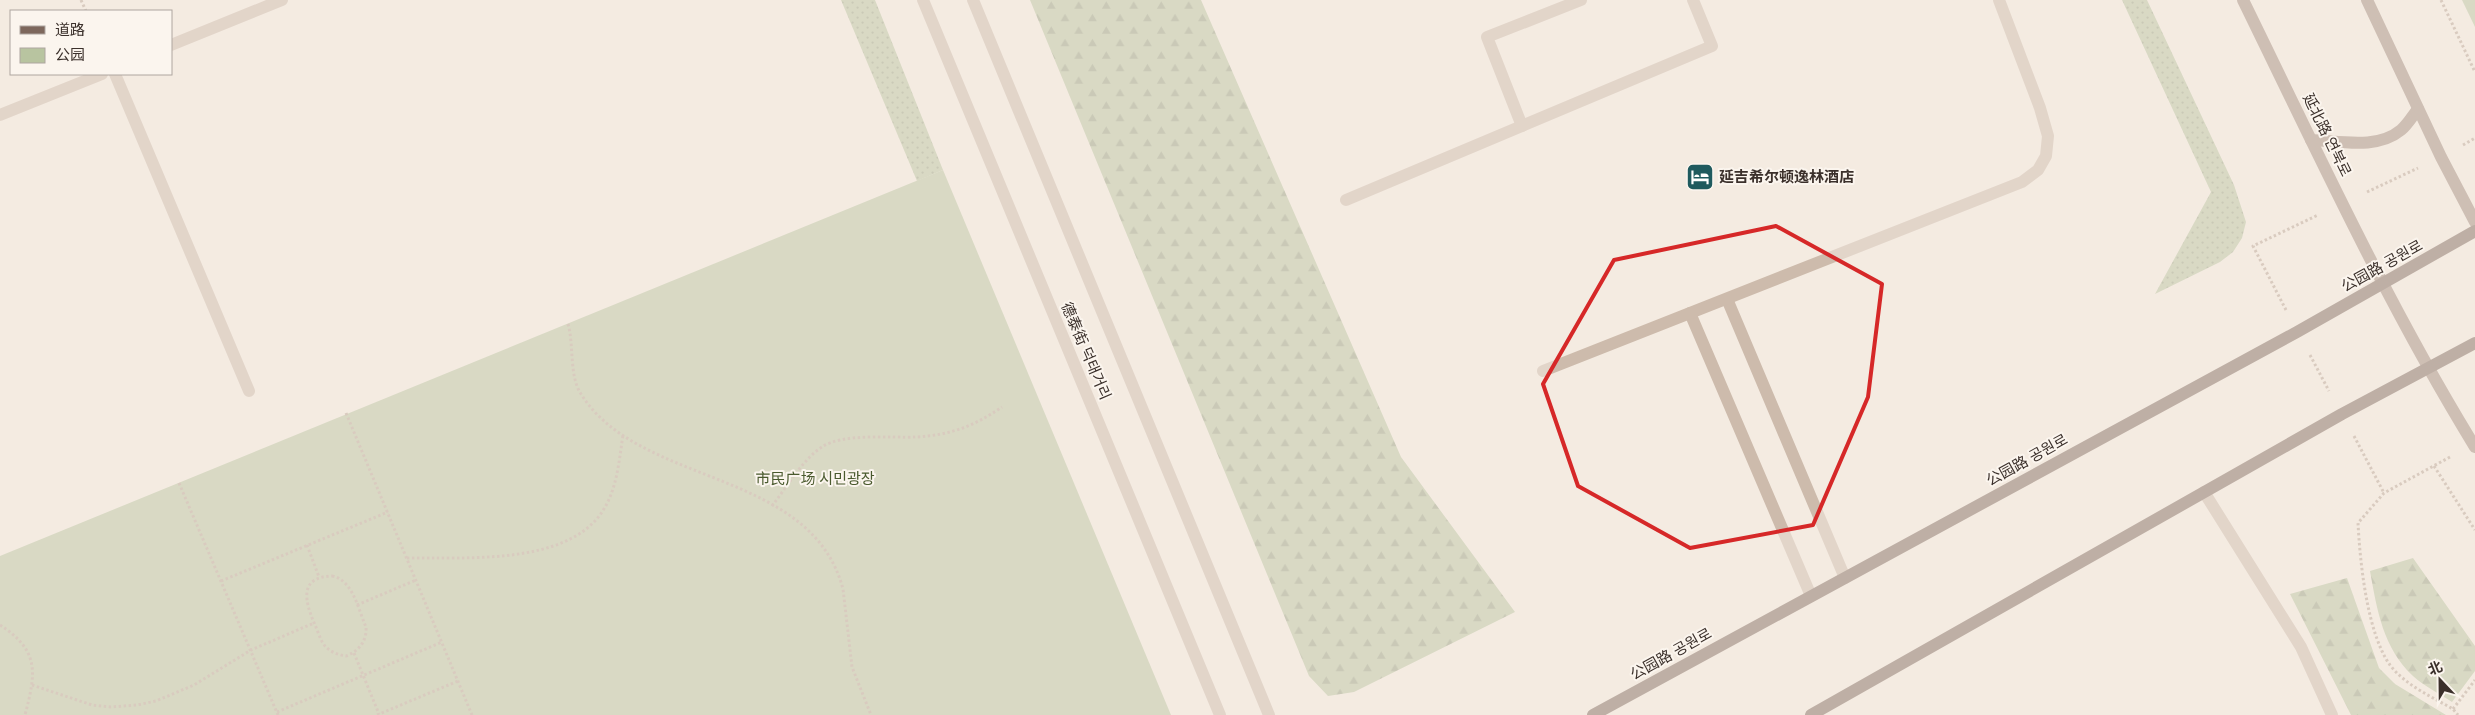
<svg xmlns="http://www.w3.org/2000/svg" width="2475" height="715" font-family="'Nunito Sans','Noto Sans SC','Noto Sans KR',sans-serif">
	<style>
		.grass { fill: url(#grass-dots) }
		.forest { fill: url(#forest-firs) }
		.park { fill: #b8c4a0 }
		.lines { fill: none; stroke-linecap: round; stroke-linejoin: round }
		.path { stroke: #b9a596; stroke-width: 3; stroke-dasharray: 2.5 2.5; stroke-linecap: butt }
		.service { stroke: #cdbbac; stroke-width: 12 }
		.tertiary { stroke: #cdbbac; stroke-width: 12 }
		.secondary { stroke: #a18a7d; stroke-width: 12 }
		.primary { stroke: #7d675c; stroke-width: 12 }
		.marked { fill: none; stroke: #d62828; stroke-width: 4; stroke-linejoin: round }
		.labels { text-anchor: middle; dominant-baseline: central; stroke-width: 4; stroke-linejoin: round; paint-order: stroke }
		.street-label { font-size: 15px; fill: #3b302b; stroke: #fbf5ee }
		.poi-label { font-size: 15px; font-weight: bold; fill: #3b302b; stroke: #fbf5ee; text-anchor: start }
		.park-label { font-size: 15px; fill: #4a5a2e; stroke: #fbf5ee }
	</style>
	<defs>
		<pattern id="grass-dots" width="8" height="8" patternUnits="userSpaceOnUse" patternTransform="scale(1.25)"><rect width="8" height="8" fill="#b8c4a0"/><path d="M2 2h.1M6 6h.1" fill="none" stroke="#97a083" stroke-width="1.8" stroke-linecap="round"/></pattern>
		<pattern id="forest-firs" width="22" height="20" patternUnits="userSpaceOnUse" patternTransform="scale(1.25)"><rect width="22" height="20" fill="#b8c4a0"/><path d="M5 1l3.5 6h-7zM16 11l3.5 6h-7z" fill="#97a083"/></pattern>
	</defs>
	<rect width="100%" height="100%" fill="#f4ebe1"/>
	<!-- grass -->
	<g class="grass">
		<path d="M841,0H875L943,170L917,181Z"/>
		<path d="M2122,0H2147L2234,185L2246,222L2242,238L2233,252L2220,262L2155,294L2211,192Z"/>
	</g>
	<!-- forest -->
	<g class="forest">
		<path d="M1030,0H1201L1401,457L1515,612L1354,692L1328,696L1309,676Z"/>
		<path d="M2413,558L2475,646V671L2452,702C2440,694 2424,686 2413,676C2383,648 2377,610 2370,571Z"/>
		<path d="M2347,578L2379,668L2395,684L2446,715H2351L2290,594Z"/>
	</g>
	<!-- park -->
	<g class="park">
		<path d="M2462,0H2475V27Z"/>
		<path d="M943,170L1171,715H0V556Z"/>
	</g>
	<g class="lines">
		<!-- path -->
		<g class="path">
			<path d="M81,0L86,11"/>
			<path d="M2441,0L2475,72"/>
			<path d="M2463,145L2475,138"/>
			<path d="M2367,192L2418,168"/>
			<path d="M2286,310L2253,246L2318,215"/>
			<path d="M568,324C574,344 569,376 581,394C639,487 811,468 843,589L852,667L871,715"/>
			<path d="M2310,355L2329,391"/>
			<path d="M346,413L472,715"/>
			<path d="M2354,436L2384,493"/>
			<path d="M2450,457L2384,493L2358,523C2360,562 2367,633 2390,665C2405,685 2432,697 2453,709L2458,715"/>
			<path d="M2434,466L2475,530"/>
			<path d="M179,483L278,715"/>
			<path d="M772,506C787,487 802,460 822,447C842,433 891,438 916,437C951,435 974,426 1002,407"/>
			<path d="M307,545L319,577"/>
			<path d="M407,558C463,557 566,566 602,512C617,490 619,461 623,435"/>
			<path d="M332,576C353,580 358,609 366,627C367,641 359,651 346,656C339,655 330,652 325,646C320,640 318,631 315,625C305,602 298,577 332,576Z"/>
			<path d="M221,581L388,512"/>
			<path d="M357,605L416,580"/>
			<path d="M0,625C40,651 36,673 25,715"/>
			<path d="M354,653L379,714"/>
			<path d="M32,685L92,705L111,707L137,705L156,701L194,685L251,650L314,623"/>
			<path d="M2453,709L2475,680"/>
			<path d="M277,712L442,642"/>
			<path d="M377,715L458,681"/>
		</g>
		<!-- service -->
		<g class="service">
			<path d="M171,45L282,0"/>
			<path d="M115,74L249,391"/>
			<path d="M0,115L102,74"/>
			<path d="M1522,126L1487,37L1581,0"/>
			<path d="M1346,200L1712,46L1693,0"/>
			<path d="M1727,299L1845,578"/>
			<path d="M1690,313L1811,596"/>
			<path d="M1543,371L2022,182L2038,170L2046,156L2048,136L2040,108L1999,0"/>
			<path d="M2204,492L2301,647L2332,715"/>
		</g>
		<!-- tertiary -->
		<g class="tertiary">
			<path d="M923,0L1220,715"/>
			<path d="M973,0L1269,715"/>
		</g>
		<!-- secondary -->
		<g class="secondary">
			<path d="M2243,0C2317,151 2387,304 2475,447"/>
			<path d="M2367,0L2441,157L2475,222"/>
			<path d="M2311,140C2340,141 2377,150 2401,130C2408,124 2413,115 2418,109"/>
		</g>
		<!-- primary -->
		<g class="primary">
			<path d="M1593,715L2297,332L2475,231"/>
			<path d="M1811,715L2342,414L2475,343"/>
		</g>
	</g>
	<!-- marked area -->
	<path d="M0 0H2475V715H0ZM1776,226L1882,284L1868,397L1813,525L1690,548L1578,486L1543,384L1614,260Z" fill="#f4ebe1" fill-opacity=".55" fill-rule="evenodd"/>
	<path class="marked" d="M1776,226L1882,284L1868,397L1813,525L1690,548L1578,486L1543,384L1614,260Z"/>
	<!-- icons -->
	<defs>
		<g id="hotel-square" transform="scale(1.4375)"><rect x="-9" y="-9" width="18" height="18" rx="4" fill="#1f5a5e" stroke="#fbf5ee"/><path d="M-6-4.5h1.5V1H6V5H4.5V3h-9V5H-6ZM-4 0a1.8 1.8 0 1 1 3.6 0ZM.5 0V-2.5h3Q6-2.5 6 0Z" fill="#fff"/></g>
	</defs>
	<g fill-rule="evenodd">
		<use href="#hotel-square" x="1700" y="177"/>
	</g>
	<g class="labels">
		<!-- street labels -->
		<g class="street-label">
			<text transform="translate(2327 135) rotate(64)">延北路 연북로</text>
			<text transform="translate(2382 266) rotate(-29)">公园路 공원로</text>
			<text transform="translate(1086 351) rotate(67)">德泰街 덕태거리</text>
			<text transform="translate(2027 460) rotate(-29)">公园路 공원로</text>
			<text transform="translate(1671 654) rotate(-29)">公园路 공원로</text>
		</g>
		<!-- poi labels -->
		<g class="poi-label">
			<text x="1719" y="177">延吉希尔顿逸林酒店</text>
		</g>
		<!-- park labels -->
		<g class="park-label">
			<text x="815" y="479">市民广场 시민광장</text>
		</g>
	</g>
	<!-- legend -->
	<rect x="10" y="10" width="162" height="65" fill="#fbf5ee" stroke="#aea6a0"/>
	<rect x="20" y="26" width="25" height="8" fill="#7d675c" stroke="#aea6a0"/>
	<text x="55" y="35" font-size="15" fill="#3b302b">道路</text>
	<rect x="20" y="48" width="25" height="15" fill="#b8c4a0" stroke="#aea6a0"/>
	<text x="55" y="60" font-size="15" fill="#3b302b">公园</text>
	<!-- north arrow -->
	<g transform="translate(2440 680) rotate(338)" stroke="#fbf5ee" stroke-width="4" paint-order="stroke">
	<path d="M0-4L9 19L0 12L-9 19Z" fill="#3b302b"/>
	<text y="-8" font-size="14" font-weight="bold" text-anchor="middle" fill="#3b302b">北</text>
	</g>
</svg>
